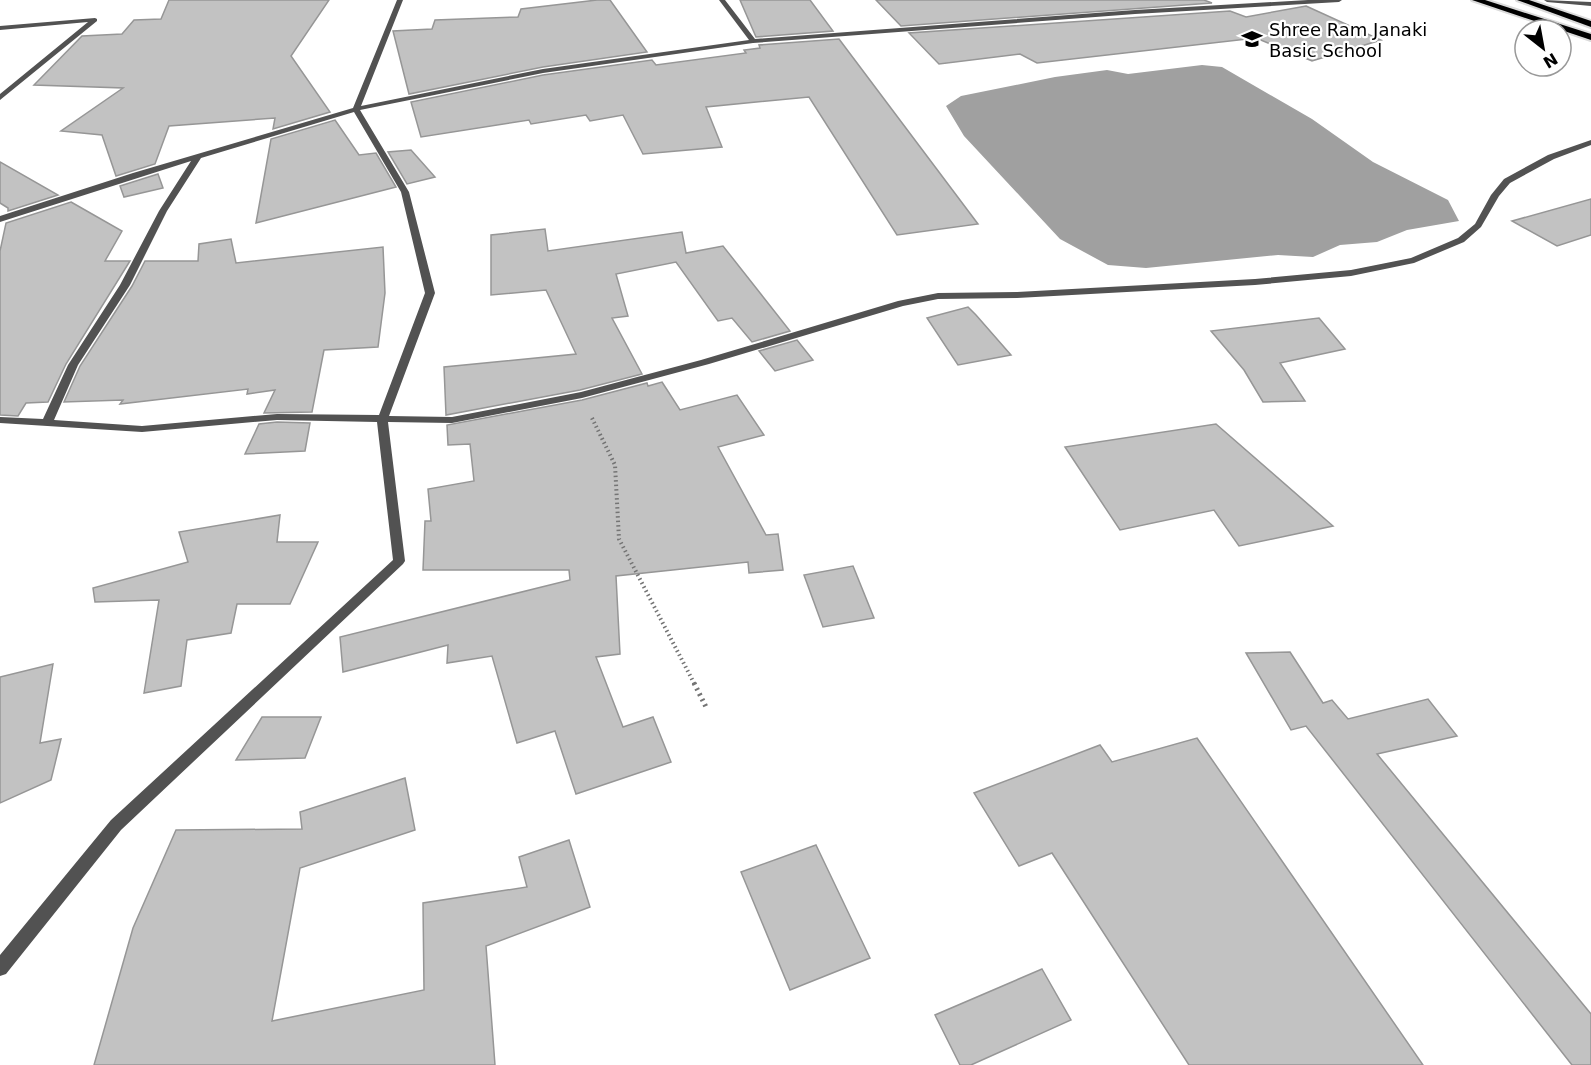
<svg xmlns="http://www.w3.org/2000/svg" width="1591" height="1065" font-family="'DejaVu Sans',sans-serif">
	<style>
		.water { fill: #a0a0a0 }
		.building { fill: #c2c2c2; stroke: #969696; stroke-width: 1.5 }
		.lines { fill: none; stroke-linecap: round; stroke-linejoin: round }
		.trunk-casing { stroke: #dbdbdb; stroke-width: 4 }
		.path-far1 { stroke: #747474; stroke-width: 4; stroke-dasharray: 1.5 3; stroke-linecap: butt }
		.path { stroke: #747474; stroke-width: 5; stroke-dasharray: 2 4; stroke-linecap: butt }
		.minor { fill: #525252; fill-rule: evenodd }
		.tertiary { fill: #525252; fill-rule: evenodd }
		.trunk { fill: #000; fill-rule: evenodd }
		.labels { text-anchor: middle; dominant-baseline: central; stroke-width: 4.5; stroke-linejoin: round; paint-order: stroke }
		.far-poi-label { font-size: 18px; fill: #000; stroke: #fff; text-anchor: start }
	</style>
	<rect width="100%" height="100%" fill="#fff"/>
	<!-- water -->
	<path class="water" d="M1202,65L1222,67L1312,119L1373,162L1448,200L1459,221L1407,230L1377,242L1340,245L1313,257L1278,255L1146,268L1108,265L1060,239L964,136L946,106L961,96L1055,77L1107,70L1128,74Z"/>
	<!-- building -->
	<g class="building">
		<path d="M169,0H329L291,56L330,112L273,129L275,118L169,126L155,164L116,176L102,135L61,131L123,88L34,85L82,36L122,34L134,20L161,19Z"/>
		<path d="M597,0H610L647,52L543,67L409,94L393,31L432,29L435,20L518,17L521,9Z"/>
		<path d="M740,0H810L833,31L756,37Z"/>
		<path d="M876,0H1204L1212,3L901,26Z"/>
		<path d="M1306,6L1381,40L1312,61L1256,38L1037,63L1020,54L939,64L909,33L1230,11L1246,17Z"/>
		<path d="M839,39L978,224L897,235L809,97L706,107L722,147L643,154L623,115L590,121L586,115L531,124L529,120L421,137L411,102L543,75L652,60L656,65L746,53L744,50L760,48L759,45Z"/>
		<path d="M335,120L359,155L376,153L396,187L256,223L271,139Z"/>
		<path d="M411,150L435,177L407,184L388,152Z"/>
		<path d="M0,162L58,195L8,211V208L0,203Z"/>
		<path d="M158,174L163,188L124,197L120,186Z"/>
		<path d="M1591,199V235L1557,246L1512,221Z"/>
		<path d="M71,202L122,231L105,261H130L66,364L48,402L26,403L18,416L0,415V251L6,223Z"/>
		<path d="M545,229L548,251L682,232L686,253L723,246L790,331L752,342L732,318L718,321L676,262L616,274L628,316L612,318L642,374L580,390L446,415L444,367L576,354L546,290L491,295V235Z"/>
		<path d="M231,239L236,263L383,247L385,293L378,347L324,350L312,412L264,413L275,390L247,394L248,389L120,404L123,400L64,402L80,366L132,286L145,261H198L199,244Z"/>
		<path d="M968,307L976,315L1011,355L958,365L927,318Z"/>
		<path d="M1319,318L1345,349L1280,363L1305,401L1263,402L1244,370L1211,331Z"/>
		<path d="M797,340L813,360L775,371L759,351Z"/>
		<path d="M662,382L680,410L737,395L764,435L718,447L766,535L778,534L783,570L749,573L748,562L616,576L620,654L596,657L623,727L653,717L671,762L576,794L555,731L517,743L492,656L447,663L448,645L343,672L340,637L570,580L569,570H423L425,521H431L428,489L474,481L470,444L448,445L447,425L582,400L647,383L648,386Z"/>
		<path d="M277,422L310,423L305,451L245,454L259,424Z"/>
		<path d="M1216,424L1333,526L1239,546L1214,510L1120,530L1065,447Z"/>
		<path d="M280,515L277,542H318L290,604H237L231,633L187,640L181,686L144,693L159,600L95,602L93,588L188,562L179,532Z"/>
		<path d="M853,566L874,618L823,627L804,575Z"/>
		<path d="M1290,652L1323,703L1332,700L1348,719L1428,699L1457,736L1377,754L1591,1014V1065H1572L1306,726L1291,730L1246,653Z"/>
		<path d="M53,664L40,743L61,739L51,780L0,803V677Z"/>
		<path d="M262,717H321L305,758L236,760Z"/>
		<path d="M1197,738L1423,1065H1189L1052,853L1019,866L974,793L1100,745L1112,762Z"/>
		<path d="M405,778L415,830L300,868L272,1021L424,990L423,903L527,887L519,857L569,840L590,907L486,946L495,1065H94L133,928L176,830L302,829L300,812Z"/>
		<path d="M816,845L870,958L790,990L741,872Z"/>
		<path d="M1042,969L1071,1020L971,1065H960L935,1015Z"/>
	</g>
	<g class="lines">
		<!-- trunk casing -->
		<g class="trunk-casing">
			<g id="trunk">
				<path d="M1472,0H1485L1591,34V40Z"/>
				<path d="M1517,0H1529L1591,21V27Z"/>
			</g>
		</g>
		<!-- path-far1 -->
		<path class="path-far1" d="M592,418L615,465L619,539L695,685"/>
		<!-- path -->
		<path class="path" d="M694,683L706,707"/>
		<!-- minor -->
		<g class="minor">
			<path d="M397,0H403L361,106L543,69L749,40L719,0H725L755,39L1135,10L1308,0H1342L1339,2L1135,14L753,43L543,73L360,110L409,192L435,293L389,416L452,417L581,392L701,360L898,301L938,293L1017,292L1255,279L1351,270L1411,258L1458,238L1475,224L1491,195L1504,179L1548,155L1591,140V145L1554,159L1510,183L1499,196L1481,227L1464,242L1414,263L1351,276L1255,285L1017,298L938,299L903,306L709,364L582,398L452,423L388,422L405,561L403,564L121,830L6,974L0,976V955L111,820L393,560L377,422L277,420L142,432L0,423V417L43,419L68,365L120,285L159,211L191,161L0,222V216L133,173L353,108ZM354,112L401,192L425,293L379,415L277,414L142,426L54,420L78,365L130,285L167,211L201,158Z"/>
			<path d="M95,18L97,19V21L0,100V94L88,22L0,30V26Z"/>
		</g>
		<!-- tertiary -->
		<path class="tertiary" d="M1544,0L1591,2V6L1547,2Z"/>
		<!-- trunk -->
		<use href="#trunk" class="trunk"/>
	</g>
	<!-- icons -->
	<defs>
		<g id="school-bare" transform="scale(1.62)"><path d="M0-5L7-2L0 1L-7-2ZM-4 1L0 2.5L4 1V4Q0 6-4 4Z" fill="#000" stroke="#fff" stroke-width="2.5" paint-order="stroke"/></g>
	</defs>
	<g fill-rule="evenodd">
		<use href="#school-bare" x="1252" y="39"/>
	</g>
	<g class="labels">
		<!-- far-poi labels -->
		<g class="far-poi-label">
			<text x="1269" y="29">Shree Ram Janaki<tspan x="1269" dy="21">Basic School</tspan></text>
		</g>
	</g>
	<!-- north arrow -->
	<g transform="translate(1543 48) rotate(149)"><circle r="28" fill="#ffffff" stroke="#999999" stroke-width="1.5"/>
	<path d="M0-4.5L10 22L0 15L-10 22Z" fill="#000000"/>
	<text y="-9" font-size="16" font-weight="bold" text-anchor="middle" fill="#000000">N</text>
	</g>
</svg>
